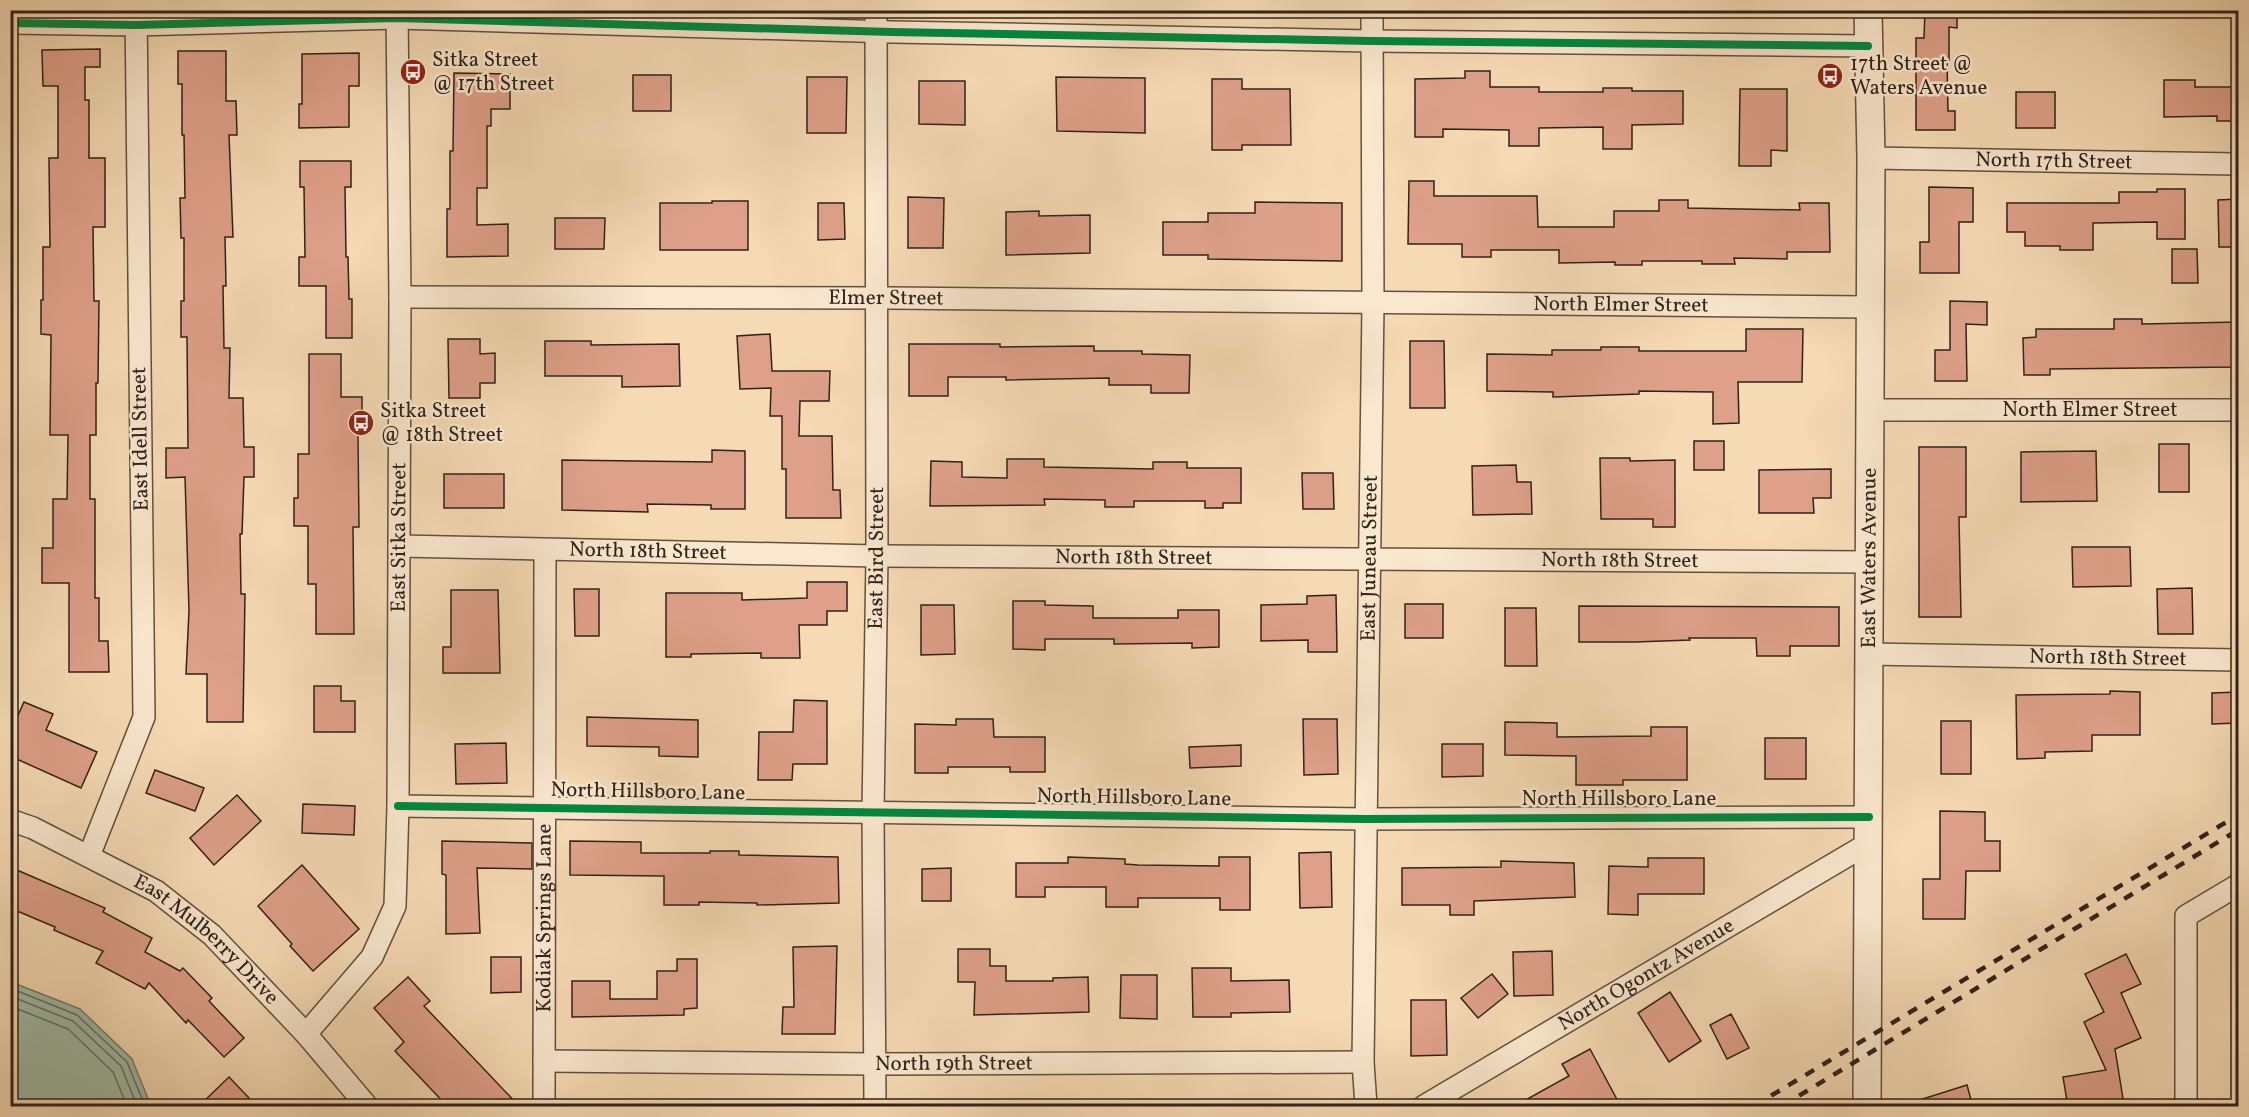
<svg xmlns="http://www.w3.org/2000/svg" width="2249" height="1117" font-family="Vollkorn,serif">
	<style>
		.water { fill: #9ebba7; stroke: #727e6f; stroke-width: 1.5 }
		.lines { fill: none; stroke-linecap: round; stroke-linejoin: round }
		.shore { stroke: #686e60; stroke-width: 1.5 }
		.building { fill: #dea089; stroke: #31221a; stroke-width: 1.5 }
		.minor-casing { stroke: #625040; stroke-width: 24 }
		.tertiary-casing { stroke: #625040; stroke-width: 30 }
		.minor { stroke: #f9e7ce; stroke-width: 21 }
		.tertiary { stroke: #f9e7ce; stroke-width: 27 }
		.rail { stroke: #31221a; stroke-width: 4.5; stroke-dasharray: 10 10; stroke-linecap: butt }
		.cycleway-casing { stroke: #f9e7ce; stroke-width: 11 }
		.cycleway { stroke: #00873e; stroke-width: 8 }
		.labels { text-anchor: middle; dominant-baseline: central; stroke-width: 5; stroke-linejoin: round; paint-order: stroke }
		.poi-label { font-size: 21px; fill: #31221a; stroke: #f9e7ce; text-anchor: start }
		.street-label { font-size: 21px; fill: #31221a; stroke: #f9e7ce }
	</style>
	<rect width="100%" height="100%" fill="#f6dab4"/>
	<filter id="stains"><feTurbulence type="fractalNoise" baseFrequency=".00333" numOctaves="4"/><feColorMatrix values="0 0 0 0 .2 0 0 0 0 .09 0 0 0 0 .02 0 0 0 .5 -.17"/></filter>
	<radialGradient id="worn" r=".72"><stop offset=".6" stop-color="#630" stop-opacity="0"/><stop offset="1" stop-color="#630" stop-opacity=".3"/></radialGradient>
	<!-- water -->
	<path class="water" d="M11,982L80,1009L132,1059L151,1106H11Z"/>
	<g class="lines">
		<!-- shore -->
		<g class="shore">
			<path d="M10,988L77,1015L127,1062L145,1106"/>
			<path d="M10,996L73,1021L121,1066L137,1106"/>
			<path d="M10,1006L68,1029L113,1072L127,1106"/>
		</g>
	</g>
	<!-- building -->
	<g class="building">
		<path d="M1925,10H1957V28L1949,27V60H1947L1948,111H1955V130H1916V38H1924Z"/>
		<path d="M100,49V67H85V100H89V158H105V227H93L94,301H99L98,383H96V435H90V499H95V598H99V641H108L109,672H69V583H42V548H53V499H67L68,435H50L51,335L41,334V300H43V247H50L49,158H58V86H43L42,50Z"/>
		<path d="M178,51H226V101H236L237,135H229L233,237H225L226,286H223L224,348H230L229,398H243L244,447H254V477H244L242,534H240L241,594H245L243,722H207V674H186L189,611L185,477L166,478V448H188L187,337H181V301H184V238H181L180,198H185L184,135H182V84H178Z"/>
		<path d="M359,53V86H349V127L299,128V104H302V54Z"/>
		<path d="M1465,71H1490V87H1539V92H1603V88H1632V91H1683V124L1632,125V149H1603V127L1539,128V146H1509V130L1443,129V137H1415V79L1465,78Z"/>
		<path d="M454,73L510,74V109H491V126H487V188H477V225L508,224V256L447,257V209H450V151H453Z"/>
		<rect x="633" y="75" width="38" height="36"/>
		<path d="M807,77H847L846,133H807Z"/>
		<path d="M1056,77L1145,78V133L1057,131Z"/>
		<path d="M1212,79H1242V89H1290L1291,145H1242V150H1212Z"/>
		<path d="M2164,80H2195V87H2238V121H2217V116L2164,117Z"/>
		<path d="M919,81H965V125L919,124Z"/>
		<path d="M1740,89H1787V151L1771,150V166H1739Z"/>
		<rect x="2016" y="92" width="39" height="36"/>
		<path d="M300,161H351V187H345L346,257H348L349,299H352V338H326V286H299V257H305L304,187H300Z"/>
		<path d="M1409,181H1434V196H1537L1538,227H1614V211H1659V200H1688V208L1800,210L1799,203H1829L1830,252H1787V259L1734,258L1735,264H1702V261H1642V265H1615V262L1559,263V250H1491V257H1462V244H1408Z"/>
		<path d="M1929,187L1973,188V222H1959V273H1920V242H1929Z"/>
		<path d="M2157,189H2185V239H2157V222L2093,223V250H2060V246H2025V232H2007V203H2119V192H2157Z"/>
		<path d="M908,197L944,198L943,248H908Z"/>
		<path d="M2238,199V247H2219L2218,200Z"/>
		<path d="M712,201H748V250H660V203H712Z"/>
		<path d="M1255,202L1342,203V261L1208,259V255H1163V222H1208V213H1255Z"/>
		<path d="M818,203H844L845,239L818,240Z"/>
		<path d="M1039,211V216L1090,215V253L1006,255V212Z"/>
		<path d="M555,218H605L604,249H555Z"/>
		<path d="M2172,249H2197L2198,283H2172Z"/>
		<path d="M1950,301L1987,302V325L1966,324L1967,381H1935V350H1950Z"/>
		<path d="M2114,319H2142V324L2238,322V367L2050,369V375H2024L2023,338L2036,337V329H2114Z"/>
		<path d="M1746,329H1803L1802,382H1738L1739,423L1713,424V392L1639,391V394L1553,397V392L1487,391V354L1552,355V350H1601V347H1639V351H1746Z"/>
		<path d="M770,334L772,371H830L829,401H800L799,436H832L833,490H840L841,518H786V469H782V416H770L771,388L740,389L737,336Z"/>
		<path d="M448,339H480V354L495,353V383H480V398H449Z"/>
		<path d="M545,341H591V345L679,344L680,386L622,387V376H545Z"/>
		<path d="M1410,341H1444L1445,408H1410Z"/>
		<path d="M909,344H1000V347L1094,346V351H1142V354L1190,355L1189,393H1151V385H1109V378L1006,380V377H948V396H909Z"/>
		<path d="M309,354H341V397H362V435H358L359,527H353L354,634H316V584H308V526H294V498H298V454H309Z"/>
		<rect x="1694" y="441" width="30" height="29"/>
		<rect x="2159" y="444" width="30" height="48"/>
		<path d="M1919,447H1966V517H1959L1961,617H1919Z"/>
		<path d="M712,450L745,451V509H711V505L647,504L648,512L562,510V460L712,462Z"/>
		<path d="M2096,451L2097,501L2021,502V452Z"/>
		<path d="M1600,458H1630V461L1675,460V527H1653V519H1601Z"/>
		<path d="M1007,459H1044V467L1153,469V462H1187V468H1241V503H1223V508H1205V501H1134V507H1105V500L1044,499L1045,505L930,506L931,461L962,462V477L1007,478Z"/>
		<path d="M1516,465L1517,482H1531L1532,514L1473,515L1472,466Z"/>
		<path d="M1831,469V498H1813L1814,513H1759V470Z"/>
		<path d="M1302,473H1333L1334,509H1303Z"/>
		<rect x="444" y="474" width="60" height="34"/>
		<path d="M2072,547H2130L2131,586L2073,587Z"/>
		<path d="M807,582H847V611H827V625H799L800,658H761V653L691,654V657H666V593H742V600L807,598Z"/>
		<path d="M2192,588L2193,634H2158L2157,589Z"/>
		<path d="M574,589H599V636H575Z"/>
		<path d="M451,590H498L500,673H443V647H451Z"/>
		<path d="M1336,595L1337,652H1308V640L1261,641V605L1307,604V596Z"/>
		<path d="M1013,601H1045V605L1093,606V618H1178V610H1219V647L1192,648V643L1114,644V639H1045V650L1013,649Z"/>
		<rect x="1405" y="604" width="38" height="34"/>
		<path d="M921,605H954L955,654L921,655Z"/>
		<path d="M1579,606L1839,607V646H1790V656H1757L1756,638H1689L1690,640L1635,642H1579Z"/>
		<path d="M1505,608H1536L1537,666H1505Z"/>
		<path d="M314,686H341V701H355V732H314Z"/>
		<path d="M2110,691L2140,692V735H2092V751L2045,752V758L2017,759L2016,695L2110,694Z"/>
		<path d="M2238,692V723L2212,724V693Z"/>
		<path d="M794,700L827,701V764H793L792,780H758L759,732H793Z"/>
		<path d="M24,702L53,714L46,730L97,752L81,788L10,756V733Z"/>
		<path d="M587,717L698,720V757L659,756V747L587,746Z"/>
		<path d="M956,719H993L994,737H1045V772H1010V767H948V773H915V724L956,725Z"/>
		<path d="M1303,719H1337L1338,774L1304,775Z"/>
		<rect x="1941" y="721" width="30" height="53"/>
		<path d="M1505,722L1557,723V737L1651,736V727H1687V780H1623V785H1576V756L1505,755Z"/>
		<rect x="1765" y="738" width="41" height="41"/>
		<path d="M506,743L507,783L456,784L455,744Z"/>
		<path d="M1442,744H1483V776L1442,777Z"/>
		<path d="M1241,745V766L1190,768L1189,747Z"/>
		<path d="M155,770L204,788L195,811L146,793Z"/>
		<path d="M237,795L261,821L214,865L190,838Z"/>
		<path d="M303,804L355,806L354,835L302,833Z"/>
		<path d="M1940,811L1985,812V841H2000V871H1966L1965,919H1923V879H1940Z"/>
		<path d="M442,841L532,843V869L477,868L480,933L446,934V875L442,874Z"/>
		<path d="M570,841L641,842V853H710V851H739V855L838,857L839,903L757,905V903L699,902V905H664V876L570,875Z"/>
		<path d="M1331,852L1332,907L1300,908L1299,853Z"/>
		<path d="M1068,857L1125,859V864L1138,865L1219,866V857H1250V910H1220V898H1138V907H1106V887H1045V897H1016V863H1068Z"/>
		<path d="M1648,858H1704V894H1638V915L1608,914L1609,866L1648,867Z"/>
		<path d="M1501,861L1574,863L1575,897L1474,901V915H1450V905H1402V868L1501,867Z"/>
		<path d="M302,865L359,929L313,971L290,946L292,944L258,906Z"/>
		<path d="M10,867L105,908L103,912L152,938L145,952L180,971L183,968L212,998L209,1001L244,1038L224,1057L188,1020L186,1023L149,983L145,989L96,963L103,951L54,930L55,927L10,908Z"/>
		<path d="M951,868V901H922V869Z"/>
		<path d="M837,946L835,1034H782L783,1007H794L793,947Z"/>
		<path d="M958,949H990V966H1006V981H1053V978L1088,977L1089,1012L974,1015L975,982H958Z"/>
		<path d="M1552,951L1553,995L1514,996L1513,952Z"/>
		<path d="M2126,954L2141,984L2121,993L2141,1038L2115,1049L2124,1105L2068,1107L2063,1077L2106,1070L2084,1022L2104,1012L2085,974Z"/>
		<path d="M491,957H521V992L491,993Z"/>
		<path d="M677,959H697V1008L684,1009V1015L572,1017V981H610V999H657V971H677Z"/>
		<path d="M1192,968H1231V981L1289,980L1290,1012L1231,1013V1017H1193Z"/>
		<path d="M1492,974L1508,994L1478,1018L1461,998Z"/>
		<path d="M1121,975H1157V1019L1120,1018Z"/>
		<path d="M408,977L430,1001L424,1006L520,1107H448L395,1051L404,1042L374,1008Z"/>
		<path d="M1670,992L1701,1041L1669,1062L1638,1013Z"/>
		<path d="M1411,1000H1446L1447,1055L1411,1056Z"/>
		<path d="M1731,1014L1749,1048L1727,1059L1710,1025Z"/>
		<path d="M1590,1049L1621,1107H1513L1569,1076L1562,1064Z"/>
		<path d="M229,1077L249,1098L241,1107H198Z"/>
		<path d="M1967,1085L1973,1107H1911L1910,1103Z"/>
	</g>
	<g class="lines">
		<!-- minor casing -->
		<g class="minor-casing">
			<g id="minor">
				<path d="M10,23L136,25L397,18L892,32L1371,41L1868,46"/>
				<path id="s1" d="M1871,158L2238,164"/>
				<path id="s2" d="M400,297L890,298L1870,307"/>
				<path id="s3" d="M1870,410H2238"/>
				<path id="s4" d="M399,546L877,556L1869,562"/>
				<path id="s5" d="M1868,654L2238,660"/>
				<path d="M398,806L1366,819L1869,817"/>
				<path id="s6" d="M10,820L33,828L156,891L212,935L306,1034L367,1106"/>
				<path d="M89,856L144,717L136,11"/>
				<path id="s7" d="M306,1034L372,957L395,906L398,806L400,297L397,10"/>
				<path id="s8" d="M544,1061L875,1064L1363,1062"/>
				<path id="s9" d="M544,1106L545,550"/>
				<path id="s10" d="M875,1106L873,812L877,556L876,10"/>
				<path id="s11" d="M1366,1106L1363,1062L1373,303L1372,10"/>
				<path id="s12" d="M1424,1106L1869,843"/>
				<path d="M2186,1106V916L2238,885"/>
			</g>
		</g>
		<!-- tertiary casing -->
		<g class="tertiary-casing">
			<g id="tertiary">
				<path id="s13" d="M1867,1106L1871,158L1868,10"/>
			</g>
		</g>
		<!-- minor -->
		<use href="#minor" class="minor"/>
		<!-- tertiary -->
		<use href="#tertiary" class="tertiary"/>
		<!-- rail -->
		<g class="rail">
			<path d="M1754,1106L2238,815"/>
			<path d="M1782,1106L2238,830"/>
		</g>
		<!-- cycleway casing -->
		<g class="cycleway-casing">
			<g id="cycleway">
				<path d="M10,23L136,25L397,18L892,32L1371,41L1868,46"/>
				<path d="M398,806L1366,819L1869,817"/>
			</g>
		</g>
		<!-- cycleway -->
		<use href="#cycleway" class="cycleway"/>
	</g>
	<!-- icons -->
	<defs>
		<g id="bus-disc" transform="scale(1.35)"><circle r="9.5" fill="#8f2418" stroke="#f9e7ce"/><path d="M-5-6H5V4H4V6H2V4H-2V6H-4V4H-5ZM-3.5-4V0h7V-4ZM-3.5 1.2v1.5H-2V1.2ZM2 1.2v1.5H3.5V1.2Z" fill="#fff"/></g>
	</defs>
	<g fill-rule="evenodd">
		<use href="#bus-disc" x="413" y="72"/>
		<use href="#bus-disc" x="1830" y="76"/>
		<use href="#bus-disc" x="361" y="423"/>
	</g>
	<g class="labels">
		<!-- poi labels -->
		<g class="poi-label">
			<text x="432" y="60">Sitka Street<tspan x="432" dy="24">@ 17th Street</tspan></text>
			<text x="1850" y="64">17th Street @<tspan x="1850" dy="24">Waters Avenue</tspan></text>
			<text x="380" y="411">Sitka Street<tspan x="380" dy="24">@ 18th Street</tspan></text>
		</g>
		<!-- street labels -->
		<g class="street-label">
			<text stroke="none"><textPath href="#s1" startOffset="183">North 17th Street</textPath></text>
			<text stroke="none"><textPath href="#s2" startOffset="486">Elmer Street</textPath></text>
			<text stroke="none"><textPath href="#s2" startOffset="1221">North Elmer Street</textPath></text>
			<text stroke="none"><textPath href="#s3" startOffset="220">North Elmer Street</textPath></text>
			<text transform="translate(141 439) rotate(-91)">East Idell Street</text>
			<text stroke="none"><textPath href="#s7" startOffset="526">East Sitka Street</textPath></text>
			<text stroke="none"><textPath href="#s4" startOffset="249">North 18th Street</textPath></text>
			<text stroke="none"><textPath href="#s4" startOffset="735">North 18th Street</textPath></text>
			<text stroke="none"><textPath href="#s13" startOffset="548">East Waters Avenue</textPath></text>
			<text stroke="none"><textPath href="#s10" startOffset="548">East Bird Street</textPath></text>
			<text stroke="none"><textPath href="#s11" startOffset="548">East Juneau Street</textPath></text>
			<text stroke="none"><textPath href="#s4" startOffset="1221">North 18th Street</textPath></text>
			<text stroke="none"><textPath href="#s5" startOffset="240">North 18th Street</textPath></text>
			<text transform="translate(648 792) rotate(1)">North Hillsboro Lane</text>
			<text transform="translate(1134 798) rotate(1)">North Hillsboro Lane</text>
			<text x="1619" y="799">North Hillsboro Lane</text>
			<text stroke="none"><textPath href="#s9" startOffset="188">Kodiak Springs Lane</textPath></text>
			<text stroke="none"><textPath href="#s6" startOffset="232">East Mulberry Drive</textPath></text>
			<text stroke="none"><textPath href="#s12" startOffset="258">North Ogontz Avenue</textPath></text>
			<text stroke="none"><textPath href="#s8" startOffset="410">North 19th Street</textPath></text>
		</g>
	</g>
	<!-- margin -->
	<rect width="2249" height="1117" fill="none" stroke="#f6dab4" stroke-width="36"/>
	<rect x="12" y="12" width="2225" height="1093" fill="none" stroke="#31221a" stroke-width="3"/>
	<rect x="18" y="18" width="2213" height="1081" fill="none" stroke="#31221a" stroke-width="1.5"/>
	<rect width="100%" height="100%" filter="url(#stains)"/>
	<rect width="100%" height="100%" fill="url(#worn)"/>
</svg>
